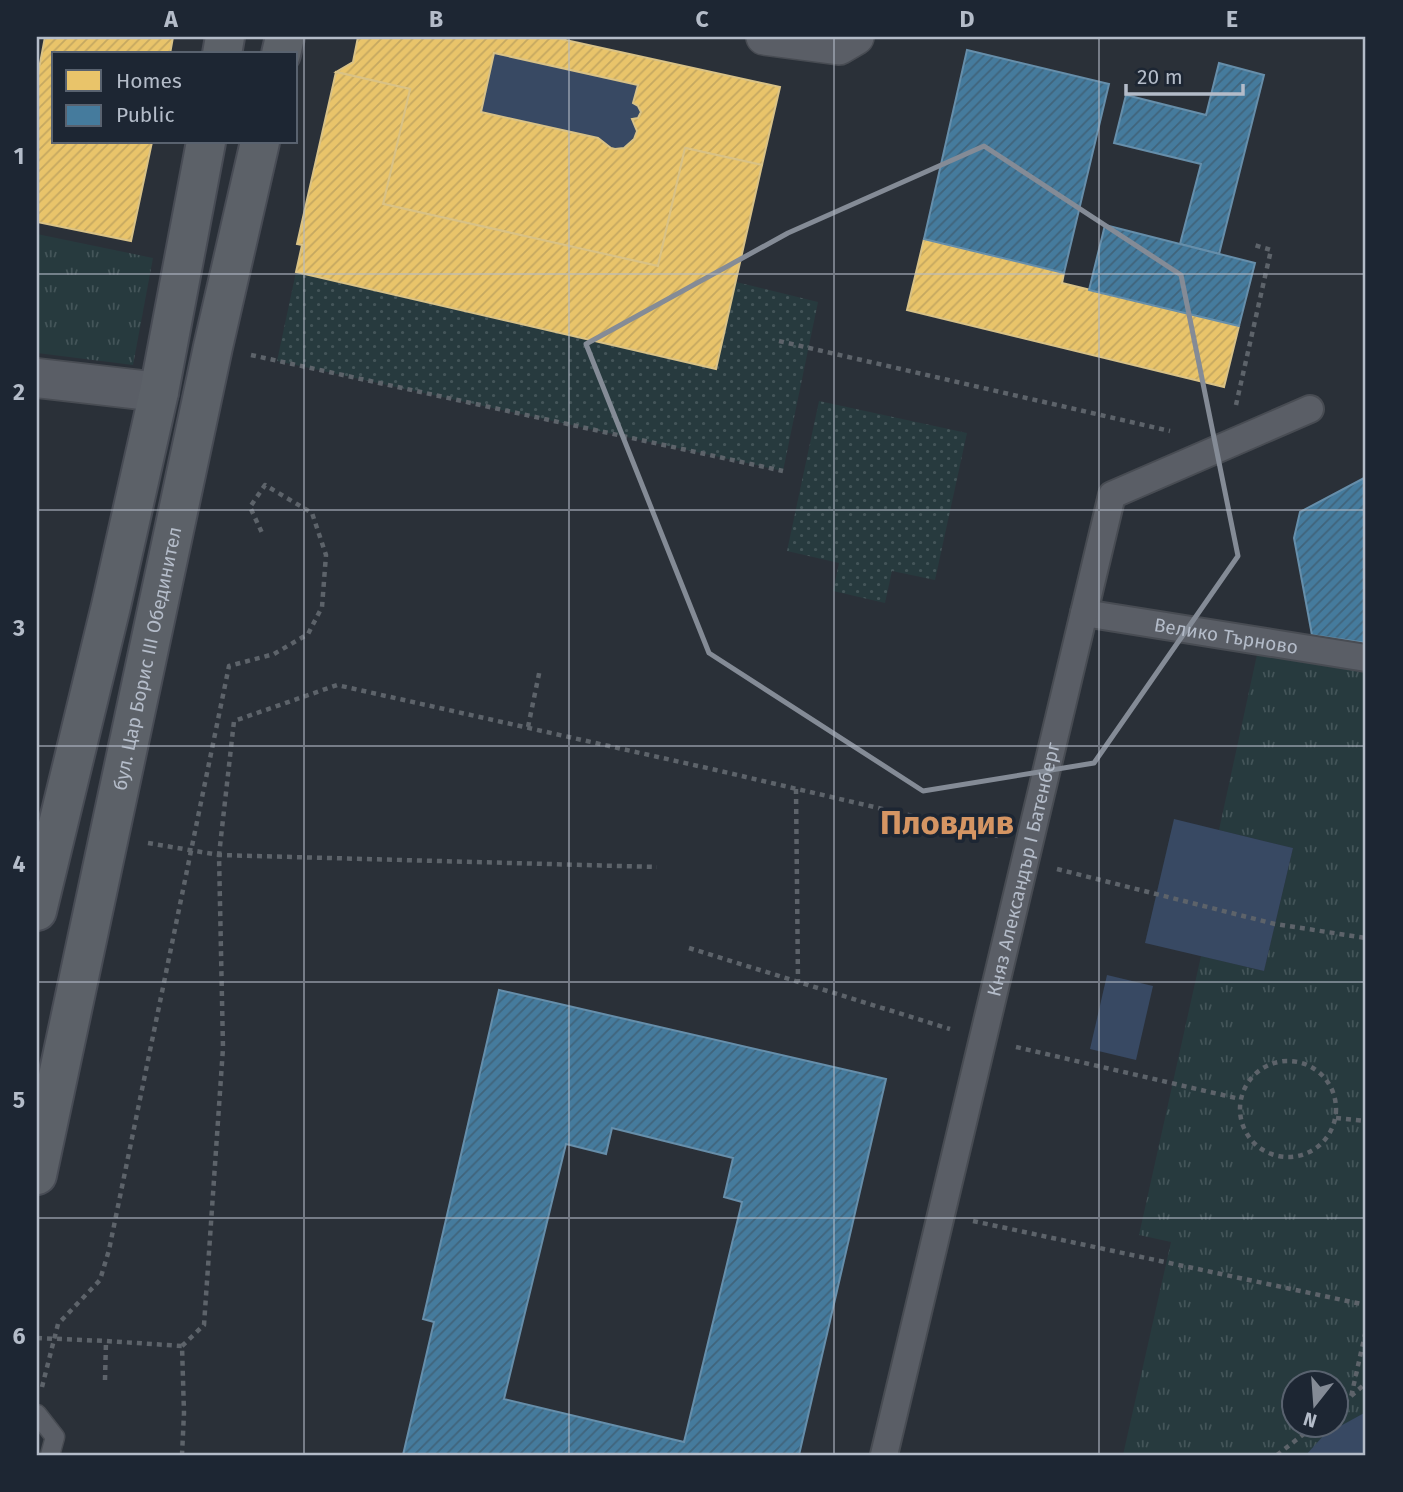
<svg xmlns="http://www.w3.org/2000/svg" width="1403" height="1492" font-family="'Fira Sans',sans-serif">
	<style>
		.grass { fill: url(#grass-dots) }
		.park { fill: url(#park-tufts); fill-rule: evenodd }
		.water { fill: #384963 }
		.homes { fill: url(#homes-hatch); stroke: #d9c286; stroke-width: 2; fill-rule: evenodd }
		.public { fill: url(#public-hatch); stroke: #668eaa; stroke-width: 2; fill-rule: evenodd }
		.lines { fill: none; stroke-linecap: round; stroke-linejoin: round }
		.service-casing { stroke: #484c53; stroke-width: 21 }
		.pedestrian-casing { stroke: #484c53; stroke-width: 30 }
		.minor-casing { stroke: #484c53; stroke-width: 38 }
		.tertiary-casing { stroke: #484c53; stroke-width: 42 }
		.primary-casing { stroke: #484c55; stroke-width: 42 }
		.path { stroke: #5d636a; stroke-width: 4.5; stroke-dasharray: 5 5; stroke-linecap: butt }
		.service { stroke: #5a5e66; stroke-width: 18 }
		.pedestrian { stroke: #5a5e66; stroke-width: 26 }
		.minor { stroke: #5a5e66; stroke-width: 35 }
		.tertiary { stroke: #5a5e66; stroke-width: 38 }
		.primary { stroke: #5c6168; stroke-width: 38 }
		.marked { fill: none; stroke: #848b96; stroke-width: 5; stroke-linejoin: round }
		.grid { fill: none; stroke: #b4bcc9; stroke-width: 2; stroke-opacity: 0.55 }
		.labels { text-anchor: middle; dominant-baseline: central; stroke-width: 7; stroke-linejoin: round; paint-order: stroke }
		.street-label { font-size: 19px; fill: #b4bcc9; stroke: #1d2633 }
		.town-label { font-size: 33px; font-weight: bold; fill: #d59563; stroke: #1d2633 }
		.neatline { fill: none; stroke: #b4bcc9; stroke-width: 2.5 }
		.grid-label { font-size: 23px; text-anchor: middle; font-weight: bold; fill: #b4bcc9 }
	</style>
	<defs>
		<pattern id="grass-dots" width="8" height="8" patternUnits="userSpaceOnUse" patternTransform="scale(1.75)"><rect width="8" height="8" fill="#273a3e"/><path d="M2 2h.1M6 6h.1" fill="none" stroke="#445559" stroke-width="1.8" stroke-linecap="round"/></pattern>
		<pattern id="park-tufts" width="24" height="20" patternUnits="userSpaceOnUse" patternTransform="scale(1.75)"><rect width="24" height="20" fill="#273a3e"/><path d="M3 7l-1-3M5 7V3M7 7l1-3M15 17l-1-3M17 17v-4M19 17l1-3" fill="none" stroke="#445559"/></pattern>
		<pattern id="homes-hatch" width="6" height="6" patternUnits="userSpaceOnUse" patternTransform="scale(1.75)"><rect width="6" height="6" fill="#e9c46a"/><path d="M-1 1l2-2M0 6l6-6M5 7l2-2" fill="none" stroke="#c5a861"/></pattern>
		<pattern id="public-hatch" width="6" height="6" patternUnits="userSpaceOnUse" patternTransform="scale(1.75)"><rect width="6" height="6" fill="#457b9d"/><path d="M-1 1l2-2M0 6l6-6M5 7l2-2" fill="none" stroke="#40647b"/></pattern>
	</defs>
	<rect width="100%" height="100%" fill="#2a3038"/>
	<!-- grass -->
	<g class="grass">
		<path d="M296,272L715,368L736,282L818,302L783,471L277,361Z"/>
		<path d="M819,401L967,433L935,580L892,571L885,603L833,591L839,563L787,551Z"/>
	</g>
	<!-- park -->
	<g class="park">
		<path d="M37,234L153,258L133,365L37,353Z"/>
		<path d="M1258,650L1366,668V1455H1123L1171,1242L1139,1235L1201,956L1264,971L1293,848L1219,830ZM1294,1384H1336V1426H1294Z"/>
	</g>
	<!-- water -->
	<g class="water">
		<path d="M494,53L638,85L636,104L641,112L635,125L636,135L624,148H611L598,138L481,112Z"/>
		<path d="M1174,819L1293,848L1264,971L1145,943Z"/>
		<path d="M1107,975L1153,986L1136,1060L1090,1049Z"/>
		<path d="M1366,1412V1453L1359,1455H1306L1324,1435Z"/>
	</g>
	<!-- homes -->
	<g class="homes">
		<path d="M45,37H173L170,54H54V142H152L131,241L37,222V79Z"/>
		<path d="M358,37H552L780,87L762,165L685,148L658,266L383,204L410,89L336,72L353,62ZM494,53L638,85L633,103L638,106L641,112L638,118L632,119L637,131L634,139L624,148L615,149L611,148L598,138L481,112Z"/>
		<path d="M336,72L410,89L383,204L658,266L685,148L762,165L716,369L296,272L302,245L297,244Z"/>
		<path d="M924,239L1064,273L1062,283L1239,326L1224,387L907,310Z"/>
	</g>
	<!-- public -->
	<g class="public">
		<path d="M967,50L1109,84L1064,273L924,239Z"/>
		<path d="M1219,63L1264,75L1219,254L1180,244L1201,164L1114,143L1126,95L1206,115Z"/>
		<path d="M1105,225L1255,263L1239,326L1089,290Z"/>
		<path d="M1366,477V643L1312,635L1294,538L1300,512Z"/>
		<path d="M499,990L886,1079L799,1455H403L434,1322L423,1319ZM612,1128L733,1158L724,1197L742,1202L684,1442L504,1399L566,1144L606,1154Z"/>
	</g>
	<g class="lines">
		<!-- service casing -->
		<g class="service-casing">
			<path id="service" d="M37,1414L55,1437L50,1455"/>
		</g>
		<!-- pedestrian casing -->
		<g class="pedestrian-casing">
			<g id="pedestrian">
				<path id="s1" d="M1084,613L1366,658"/>
				<path id="s2" d="M884,1455L1112,495L1310,409"/>
			</g>
		</g>
		<!-- minor casing -->
		<g class="minor-casing">
			<path id="minor" d="M764,37L839,47L856,37"/>
		</g>
		<!-- tertiary casing -->
		<g class="tertiary-casing">
			<path id="tertiary" d="M37,378L159,392"/>
		</g>
		<!-- primary casing -->
		<g class="primary-casing">
			<g id="primary">
				<path d="M222,54L225,37"/>
				<path d="M281,54L285,37"/>
				<path d="M37,911L111,606L159,392L206,142"/>
				<path id="s3" d="M37,1175L213,347L260,142"/>
			</g>
		</g>
		<!-- path -->
		<g class="path">
			<path d="M779,341L1170,431"/>
			<path d="M251,355L783,471"/>
			<path d="M1236,405L1271,250L1251,244"/>
			<path d="M528,727L540,669"/>
			<path d="M796,789L798,982"/>
			<path d="M148,843L219,855L657,867"/>
			<path d="M1057,869L1275,924L1366,938"/>
			<path d="M689,948L950,1029"/>
			<path d="M1016,1047L1240,1099"/>
			<circle cx="1288" cy="1109" r="48"/>
			<path d="M1336,1118L1366,1121"/>
			<path d="M973,1221L1366,1305"/>
			<path d="M37,1338L106,1341L182,1346L184,1413L182,1455"/>
			<path d="M182,1346L204,1325L223,1048L219,855L234,721L337,685L716,770L998,836"/>
			<path d="M105,1380L106,1341"/>
			<path d="M42,1387L58,1324L100,1280L109,1250L229,666L274,654L308,634L322,607L326,555L312,513L265,485L250,507L263,535"/>
			<path d="M1351,1396L1366,1383"/>
			<path d="M1336,1408L1351,1397L1366,1330"/>
			<path d="M1277,1455L1314,1426"/>
		</g>
		<!-- service -->
		<use href="#service" class="service"/>
		<!-- pedestrian -->
		<use href="#pedestrian" class="pedestrian"/>
		<!-- minor -->
		<use href="#minor" class="minor"/>
		<!-- tertiary -->
		<use href="#tertiary" class="tertiary"/>
		<!-- primary -->
		<use href="#primary" class="primary"/>
	</g>
	<!-- marked area -->
	<path class="marked" d="M984,146L1181,275L1238,556L1094,763L923,791L709,653L586,344L788,233Z"/>
	<!-- grid -->
	<path class="grid" d="M304,37V1455M569,37V1455M834,37V1455M1099,37V1455M37,274H1366M37,510H1366M37,746H1366M37,982H1366M37,1218H1366"/>
	<g class="labels">
		<!-- street labels -->
		<g class="street-label">
			<text stroke="none"><textPath href="#s1" startOffset="144">Велико Търново</textPath></text>
			<text stroke="none"><textPath href="#s3" startOffset="528">бул. Цар Борис III Обединител</textPath></text>
			<text stroke="none"><textPath href="#s2" startOffset="602">Княз Александър I Батенберг</textPath></text>
		</g>
		<!-- town labels -->
		<g class="town-label">
			<text x="947" y="823">Пловдив</text>
		</g>
	</g>
	<!-- border -->
	<rect width="1403" height="1492" fill="none" stroke="#1d2633" stroke-width="77"/>
	<!-- legend -->
	<rect x="52" y="52" width="245" height="91" fill="#1d2633" stroke="#59626f" stroke-width="2"/>
	<rect x="66" y="70" width="35" height="21" fill="#e9c46a" stroke="#59626f" stroke-width="2"/>
	<text x="116" y="88" font-size="21" fill="#b4bcc9">Homes</text>
	<rect x="66" y="105" width="35" height="21" fill="#457b9d" stroke="#59626f" stroke-width="2"/>
	<text x="116" y="122" font-size="21" fill="#b4bcc9">Public</text>
	<!-- north arrow -->
	<g transform="translate(1315 1404) rotate(197)"><circle r="33" fill="#1d2633" stroke="#59626f" stroke-width="2"/>
	<path d="M0-5L12 26L0 18L-12 26Z" fill="#848b96"/>
	<text y="-10" font-size="19" font-weight="bold" text-anchor="middle" fill="#b4bcc9">N</text>
	</g>
	<!-- scale -->
	<path d="M1126 84v10h117v-10" fill="none" stroke="#b4bcc9" stroke-width="3.5"/>
	<text x="1137" y="84" font-size="21" fill="#b4bcc9" stroke="#1d2633" stroke-width="5" paint-order="stroke">20 m</text>
	<rect x="38" y="38" width="1326" height="1416" class="neatline"/>
	<g class="grid-label">
		<text x="171" y="27">A</text>
		<text x="436" y="27">B</text>
		<text x="702" y="27">C</text>
		<text x="967" y="27">D</text>
		<text x="1232" y="27">E</text>
		<text x="19" y="164">1</text>
		<text x="19" y="400">2</text>
		<text x="19" y="636">3</text>
		<text x="19" y="872">4</text>
		<text x="19" y="1108">5</text>
		<text x="19" y="1344">6</text>
	</g>
</svg>
